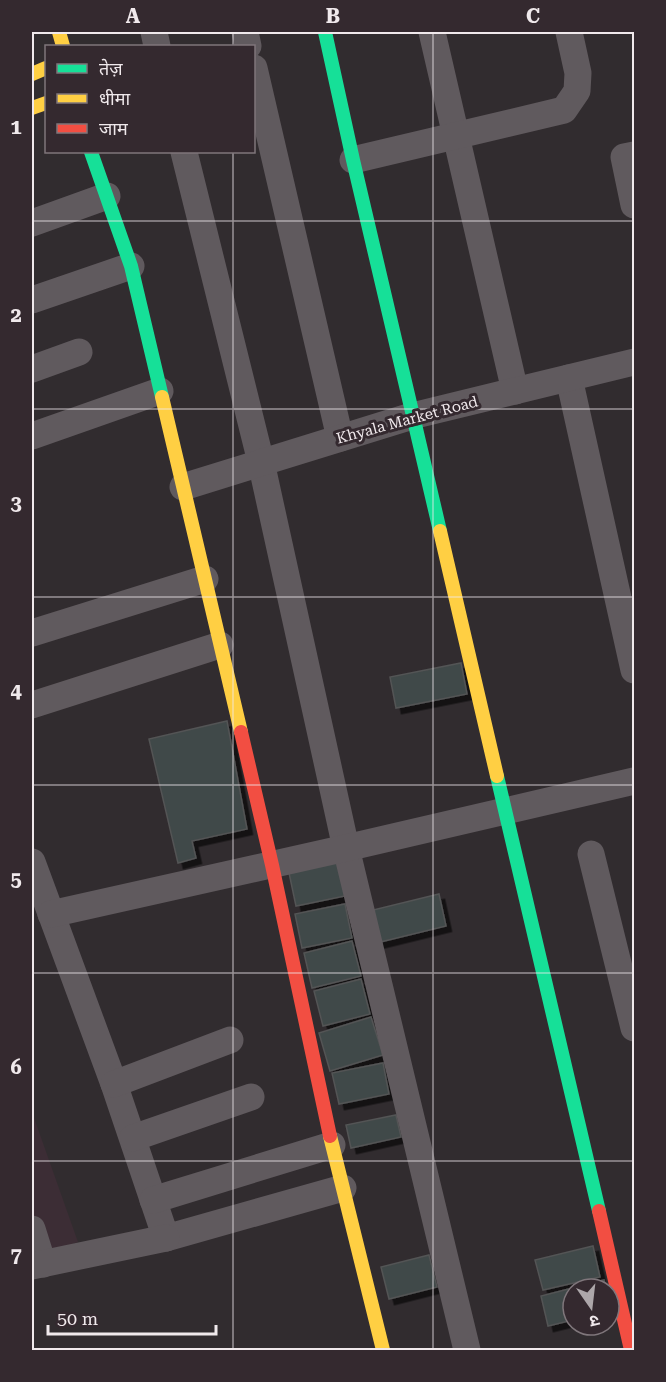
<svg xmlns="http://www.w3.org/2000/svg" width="666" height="1382" font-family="'Roboto Serif','Noto Sans Devanagari',serif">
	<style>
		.built { fill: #3c2d35 }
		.building { fill: #414949; stroke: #535455; stroke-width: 1.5; filter: url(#shadow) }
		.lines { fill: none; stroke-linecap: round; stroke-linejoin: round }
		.street { stroke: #605a5e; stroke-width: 27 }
		.fast { stroke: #16e098; stroke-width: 14 }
		.slow { stroke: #ffcf43; stroke-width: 14 }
		.jam { stroke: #f24e42; stroke-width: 14 }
		.grid { fill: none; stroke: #f0e9ec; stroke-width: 1.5; stroke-opacity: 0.55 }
		.labels { text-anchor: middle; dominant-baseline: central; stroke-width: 6; stroke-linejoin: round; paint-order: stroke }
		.street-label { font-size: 15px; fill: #f0e9ec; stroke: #34292f }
		.neatline { fill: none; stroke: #f0e9ec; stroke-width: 2 }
		.grid-label { font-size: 20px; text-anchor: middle; font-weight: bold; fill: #f0e9ec }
	</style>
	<defs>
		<filter id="shadow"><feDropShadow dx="5.5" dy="5.5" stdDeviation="0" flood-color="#0009"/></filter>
	</defs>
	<rect width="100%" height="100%" fill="#312c2f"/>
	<!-- built -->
	<path class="built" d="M32,1112L78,1242L32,1258Z"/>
	<!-- building -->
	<g class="building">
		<path d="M461,663L467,694L396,708L390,677Z"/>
		<path d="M227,721L247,829L192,841L196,858L178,863L149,739Z"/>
		<path d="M337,858L345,896L296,906L288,868Z"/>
		<path d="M439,894L446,926L372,944L365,912Z"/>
		<path d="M345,904L352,938L302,948L295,914Z"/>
		<path d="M352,941L361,976L312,988L304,953Z"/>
		<path d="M361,979L370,1014L323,1026L314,991Z"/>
		<path d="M371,1017L383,1055L330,1071L319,1033Z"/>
		<path d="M383,1063L389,1094L339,1104L332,1073Z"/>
		<path d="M396,1115L401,1137L351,1148L346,1125Z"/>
		<path d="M593,1246L600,1277L543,1290L535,1260Z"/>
		<path d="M429,1255L437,1287L389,1299L381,1267Z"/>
		<path d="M604,1280L606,1289H573V1320L548,1326L541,1296Z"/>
	</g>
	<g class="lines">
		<!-- street -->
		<g class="street">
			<path d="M154,32L157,46"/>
			<path d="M245,32L248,46"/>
			<path d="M432,32L515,391"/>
			<path d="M254,68L340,438"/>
			<path d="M184,152L261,462L346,848L467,1350"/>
			<path d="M634,155L624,157L634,205"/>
			<path d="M353,160L564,110L577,91L578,73L569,32"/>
			<path d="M32,223L107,196"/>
			<path d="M32,300L131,266"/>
			<path d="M32,369L79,352"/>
			<path d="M569,378L634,670"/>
			<path d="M32,436L160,391"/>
			<path d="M183,487L412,416L634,362"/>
			<path d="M32,633L205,579"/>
			<path d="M32,705L220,645"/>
			<path d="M591,854L634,1028"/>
			<path d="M32,862L114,1084L166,1238L343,1188"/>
			<path d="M51,914L346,848L634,781"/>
			<path d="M114,1084L230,1040"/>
			<path d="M133,1138L251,1097"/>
			<path d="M153,1200L332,1145"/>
			<path d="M32,1229L43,1264"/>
			<path d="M32,1266L166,1238"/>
		</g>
		<!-- fast -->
		<g class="fast">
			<path d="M325,32L353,160L440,531"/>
			<path d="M91,152L131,266L162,397"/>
			<path d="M497,776L599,1211"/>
		</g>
		<!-- slow -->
		<g class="slow">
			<path d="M59,32L63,46"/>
			<path d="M32,74L46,68"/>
			<path d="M32,108L46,103"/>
			<path d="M162,397L241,732"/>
			<path d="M440,531L497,776"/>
			<path d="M330,1136L383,1350"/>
		</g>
		<!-- jam -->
		<g class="jam">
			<path d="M241,732L272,865L330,1136"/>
			<path d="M599,1211L631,1350"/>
		</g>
	</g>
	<!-- grid -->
	<path class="grid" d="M233,32V46M433,32V1350M233,152V1350M32,221H634M32,409H634M32,597H634M32,785H634M32,973H634M32,1161H634"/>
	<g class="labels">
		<!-- street labels -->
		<g class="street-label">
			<text transform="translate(407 420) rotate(-15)">Khyala Market Road</text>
		</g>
	</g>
	<!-- border -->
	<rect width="666" height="1382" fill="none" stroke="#34292f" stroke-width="66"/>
	<!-- legend -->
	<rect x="45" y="45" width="210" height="108" fill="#34292f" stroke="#7f767b" stroke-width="1.5"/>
	<rect x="57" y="64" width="30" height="9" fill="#16e098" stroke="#7f767b" stroke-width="1.5"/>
	<text x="99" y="75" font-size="18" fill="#f0e9ec">तेज़</text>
	<rect x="57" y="94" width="30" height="9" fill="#ffcf43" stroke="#7f767b" stroke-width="1.5"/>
	<text x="99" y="105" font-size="18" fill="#f0e9ec">धीमा</text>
	<rect x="57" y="124" width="30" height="9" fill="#f24e42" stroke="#7f767b" stroke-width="1.5"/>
	<text x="99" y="135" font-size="18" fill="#f0e9ec">जाम</text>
	<!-- north arrow -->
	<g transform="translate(591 1307) rotate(166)"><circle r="28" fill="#34292f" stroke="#7f767b" stroke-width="1.5"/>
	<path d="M0-4.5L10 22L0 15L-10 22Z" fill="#ada7aa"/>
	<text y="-9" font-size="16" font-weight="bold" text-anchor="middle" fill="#f0e9ec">उ</text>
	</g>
	<!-- scale -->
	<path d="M48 1325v9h168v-9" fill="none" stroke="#f0e9ec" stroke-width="3"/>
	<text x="57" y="1325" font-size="18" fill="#f0e9ec" stroke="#34292f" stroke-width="4.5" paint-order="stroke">50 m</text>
	<rect x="33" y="33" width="600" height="1316" class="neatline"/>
	<g class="grid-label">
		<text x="133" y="23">A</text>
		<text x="333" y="23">B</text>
		<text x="533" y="23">C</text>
		<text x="16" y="134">1</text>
		<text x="16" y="322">2</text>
		<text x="16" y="510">3</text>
		<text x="16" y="698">4</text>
		<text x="16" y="886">5</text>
		<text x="16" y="1074">6</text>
		<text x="16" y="1262">7</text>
	</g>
</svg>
